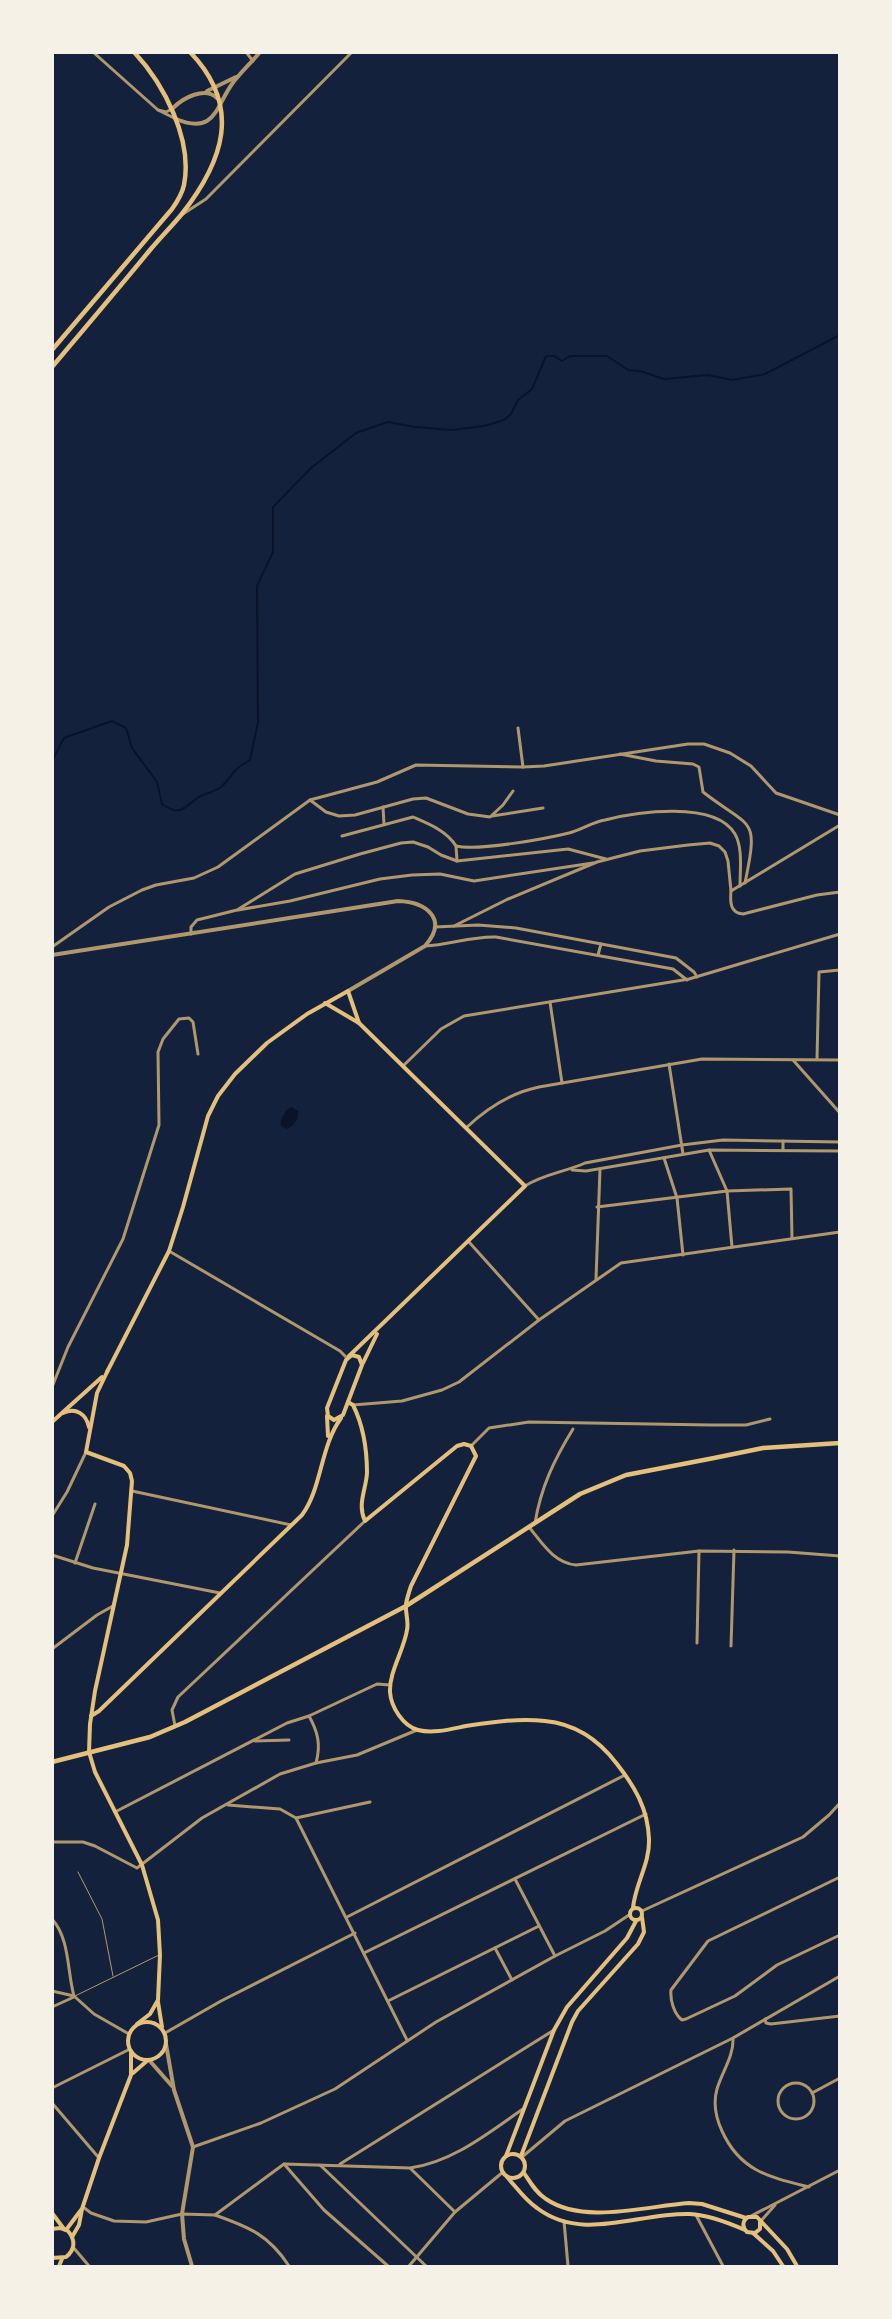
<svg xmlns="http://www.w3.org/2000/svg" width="892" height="2319" font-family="'Roboto Serif',serif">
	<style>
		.water { fill: #0b132b }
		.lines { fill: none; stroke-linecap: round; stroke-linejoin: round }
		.stream { stroke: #0b132b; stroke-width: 2 }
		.service { stroke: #b1986c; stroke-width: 1 }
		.minor { stroke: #b1986c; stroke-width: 3 }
		.tertiary { stroke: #b1986c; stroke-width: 4 }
		.secondary { stroke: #e5c07b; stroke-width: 4 }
		.primary { stroke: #e5c07b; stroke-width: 4.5 }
	</style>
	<rect width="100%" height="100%" fill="#14213d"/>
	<!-- water -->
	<path class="water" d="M292,1107L298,1111C299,1119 294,1125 287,1129L281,1126C280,1118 285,1109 292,1107Z"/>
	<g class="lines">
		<!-- stream -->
		<path class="stream" d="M52,761L64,738L112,721L126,728L132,748L157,782L162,804C181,817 183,808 199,797C206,793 215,792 221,787C234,775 232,770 250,760L258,722L257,586L273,552V507L311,468L356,433L388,422L415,427L451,430L484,426L504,420L511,414L518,400L532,389L546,356H554L562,361L570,356H607L628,370L640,371L664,379L708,375L732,380L765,374L840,335"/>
		<!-- service -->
		<g class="service">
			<path d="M78,1872L102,1919L113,1976"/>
			<path d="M75,1996L159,1955"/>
		</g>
		<!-- minor -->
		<g class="minor">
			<path d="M93,52L158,110"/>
			<path d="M246,52L253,61"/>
			<path d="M172,109L166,112L158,110L176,119"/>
			<path d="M183,214L206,199L352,52"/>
			<path d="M518,728L523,767"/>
			<path d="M620,754L656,761L693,764L699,767L703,792C752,830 759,815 745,883"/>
			<path d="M310,800L326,812L339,816L355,815L413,799L426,798L468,814L490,817L503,805L513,791"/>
			<path d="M383,807L384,824"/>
			<path d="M492,816L543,808"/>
			<path d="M342,836L413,817C429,824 447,831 456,846C478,851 545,839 569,833C582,830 592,822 605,820C636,812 715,800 735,834C743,848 740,870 740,886"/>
			<path d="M456,846L457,861"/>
			<path d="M731,891C730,902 730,913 743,914L817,895L840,892"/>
			<path d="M238,910L290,901L380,879L412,875L440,874L474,881L593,863"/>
			<path d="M454,926L508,899L597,862L640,851L688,845L710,843L719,846L725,852L728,861L731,891L840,825"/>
			<path d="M435,927L478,925L516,928L676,958L694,972L697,977"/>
			<path d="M191,934V927L197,920L237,910L295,874L360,854L401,843L413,842L428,847L441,855L457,861L568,849L606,859"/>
			<path d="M425,946C449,945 472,936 496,937L673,969L687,980"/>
			<path d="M52,947L109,907L142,890L156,885L194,878L218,867L310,800L377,782L416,765L523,767L544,766L688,744H704L730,753L751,766L776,793L840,815"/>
			<path d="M598,955L601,944"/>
			<path d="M550,1002L562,1083"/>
			<path d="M817,1059L819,972L840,970"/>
			<path d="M793,1060L840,1113"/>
			<path d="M669,1064L683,1154"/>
			<path d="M403,1066L441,1029L464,1016L689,979L840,934"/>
			<path d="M466,1128C487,1108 510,1093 539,1087L702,1059L840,1060"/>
			<path d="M709,1150L727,1191L732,1247"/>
			<path d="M783,1150V1141"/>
			<path d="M664,1158L677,1198L683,1255"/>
			<path d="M572,1170L586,1171L709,1150L840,1151"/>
			<path d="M525,1186C544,1174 565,1172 585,1163L682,1145L723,1140L840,1142"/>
			<path d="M597,1207L727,1191L791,1189L792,1238"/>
			<path d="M469,1242L539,1320"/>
			<path d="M169,1251L340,1351L347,1358"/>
			<path d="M596,1279L600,1169"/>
			<path d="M52,1387L68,1347L123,1239L159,1125L158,1052L163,1039L179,1019L189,1018L193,1022L198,1054"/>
			<path d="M353,1405L402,1401L442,1390L459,1382L539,1320L621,1263L840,1232"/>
			<path d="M471,1446L489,1428L529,1422L711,1425H746L770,1419"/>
			<path d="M132,1491L291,1525"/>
			<path d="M52,1516L67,1492L86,1452"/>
			<path d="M535,1523C541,1487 554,1460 573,1429"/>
			<path d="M529,1527C542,1543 554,1563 576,1565L699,1551L788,1552L840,1556"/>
			<path d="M52,1555L93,1568L220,1593"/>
			<path d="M75,1563L95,1504"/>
			<path d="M697,1643L699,1551"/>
			<path d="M731,1646L734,1550"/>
			<path d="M52,1649L97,1615L113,1606"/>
			<path d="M309,1716C318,1732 321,1745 316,1763"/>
			<path d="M175,1726L172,1710L178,1697L365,1521"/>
			<path d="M255,1741L289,1740"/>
			<path d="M228,1805L280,1809L296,1818L407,2040"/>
			<path d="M115,1812L287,1723L309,1716L377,1684L390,1685"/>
			<path d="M296,1818L370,1802"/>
			<path d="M52,1842H83L95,1846L137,1868L202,1818L280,1774L316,1763L357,1755L417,1730"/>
			<path d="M840,1877L708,1941L671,1990C670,2000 674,2014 682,2020L686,2019L735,1996L777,1965L840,1935"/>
			<path d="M515,1879L555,1956"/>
			<path d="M642,1911L803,1837L829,1815L840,1803"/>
			<path d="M347,1917L625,1775"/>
			<path d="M52,1919C70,1939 67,1971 74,1996"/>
			<path d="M495,1948L512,1980"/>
			<path d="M364,1953L646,1814"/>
			<path d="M52,1991L74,1996L94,2014L129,2034"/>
			<path d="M388,2001L539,1926"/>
			<path d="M52,2007L74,1997"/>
			<path d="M765,2019L766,2023L771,2024L840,2016"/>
			<path d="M165,2033L221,2001L355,1933"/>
			<path d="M733,2038C734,2056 722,2072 717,2089C713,2103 716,2118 722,2131C740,2171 769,2177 809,2187"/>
			<circle cx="796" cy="2101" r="18"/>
			<path d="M52,2088L130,2049"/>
			<path d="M812,2093L840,2078"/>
			<path d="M52,2103L99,2158"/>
			<path d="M193,2147L261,2123L335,2089L436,2022L555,1956L605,1931L629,1915"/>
			<path d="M522,2157L565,2121L733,2038L840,1976"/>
			<path d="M284,2164L324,2210L388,2266"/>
			<path d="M340,2164L554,2030"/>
			<path d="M320,2165L426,2266"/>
			<path d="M411,2169L455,2212"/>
			<path d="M83,2207L91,2213L114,2221L146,2222L182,2214L215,2215L284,2164L410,2168C453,2162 488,2133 523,2109"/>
			<path d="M215,2215C249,2227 269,2235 289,2266"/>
			<path d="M696,2215L723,2266"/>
			<path d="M751,2216L840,2170"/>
			<path d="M564,2221L568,2266"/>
			<path d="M760,2222L775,2205"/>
			<path d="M73,2247L89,2266"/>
			<path d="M409,2266L455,2212L503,2172"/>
		</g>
		<!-- tertiary -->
		<g class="tertiary">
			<path d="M207,91L236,77"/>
			<path d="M173,108C183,98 205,86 217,98"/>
			<path d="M176,119C215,135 215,108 232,84C240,73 251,63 260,52"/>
			<path d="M52,955L398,901C426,902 449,919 425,946L348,991"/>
			<path d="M166,2044L174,2090L193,2147L182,2214L184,2239L192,2266"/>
			<path d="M149,2060L172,2086"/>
		</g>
		<!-- secondary -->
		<g class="secondary">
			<path d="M325,1003L359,1023L525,1186L349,1356"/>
			<path d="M352,1355L359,1357L362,1365L343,1415L334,1420L328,1416L327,1408L346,1360Z"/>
			<path d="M363,1363L377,1334"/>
			<path d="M108,1370L97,1393L86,1452L124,1466L130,1473L132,1481L127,1545L95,1691L90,1724L89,1752L95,1772L142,1865L158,1920L160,1955L158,2000L150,2014L137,2024"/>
			<path d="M107,1372L169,1251L183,1207L208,1116L218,1096L235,1074L267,1043L307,1014L348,991L359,1023"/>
			<path d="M348,1402L353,1405C363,1425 367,1450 367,1473C366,1490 357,1504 365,1521L457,1446L464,1444L471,1446L476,1456L411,1586C409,1592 407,1598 406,1604C405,1613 409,1621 407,1630C404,1650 389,1672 390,1692C391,1707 403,1726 418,1730C433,1734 451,1729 466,1726C493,1722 518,1718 545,1721C576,1724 599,1740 617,1764C635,1787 648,1809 649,1839C650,1864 635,1884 633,1908"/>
			<path d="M63,1413C76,1407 86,1414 89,1427"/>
			<path d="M327,1416L328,1436"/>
			<path d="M52,1422L102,1377"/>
			<path d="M91,1716L99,1711L302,1515C322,1488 320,1447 341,1418"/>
			<circle cx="636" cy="1914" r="6"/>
			<path d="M158,2002L162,2027"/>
			<circle cx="147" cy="2041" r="19"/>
			<path d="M133,2073L148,2060"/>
			<circle cx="513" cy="2166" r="12"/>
			<path d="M506,2156L554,2030L567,2007L627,1938L636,1921"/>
			<path d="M521,2156L572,2022L578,2011L638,1944L644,1932L642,1917"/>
			<path d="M524,2173C530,2182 536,2193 546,2199C584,2225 646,2206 689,2203L702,2204L746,2218"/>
			<path d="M507,2177C517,2188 525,2200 537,2208C583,2243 639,2212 690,2214C709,2215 729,2223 745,2230"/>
			<path d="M52,2213L64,2229"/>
			<path d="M760,2222V2229L755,2233L747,2232C742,2227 742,2221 748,2217H757L787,2249L797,2266"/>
			<path d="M52,2229L60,2228L68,2231C76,2240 75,2250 66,2257L52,2258"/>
			<path d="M66,2230L81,2210"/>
			<path d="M753,2233L773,2251L783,2266"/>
			<path d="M72,2237L79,2225L82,2209L99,2158L131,2075V2051"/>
			<path d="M59,2266L62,2259"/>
		</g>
		<!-- primary -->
		<g class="primary">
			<path d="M52,350L172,209C177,202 182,194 184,185C193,140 164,84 134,52"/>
			<path d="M52,367C85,328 118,289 150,250C160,238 171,227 181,215C223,162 243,107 190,52"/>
			<path d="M52,1762L150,1737L185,1722L406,1606L580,1494L626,1475L714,1458L763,1448L840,1443"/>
		</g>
	</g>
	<!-- border -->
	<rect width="892" height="2319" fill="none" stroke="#f6f1e7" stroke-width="108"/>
</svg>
